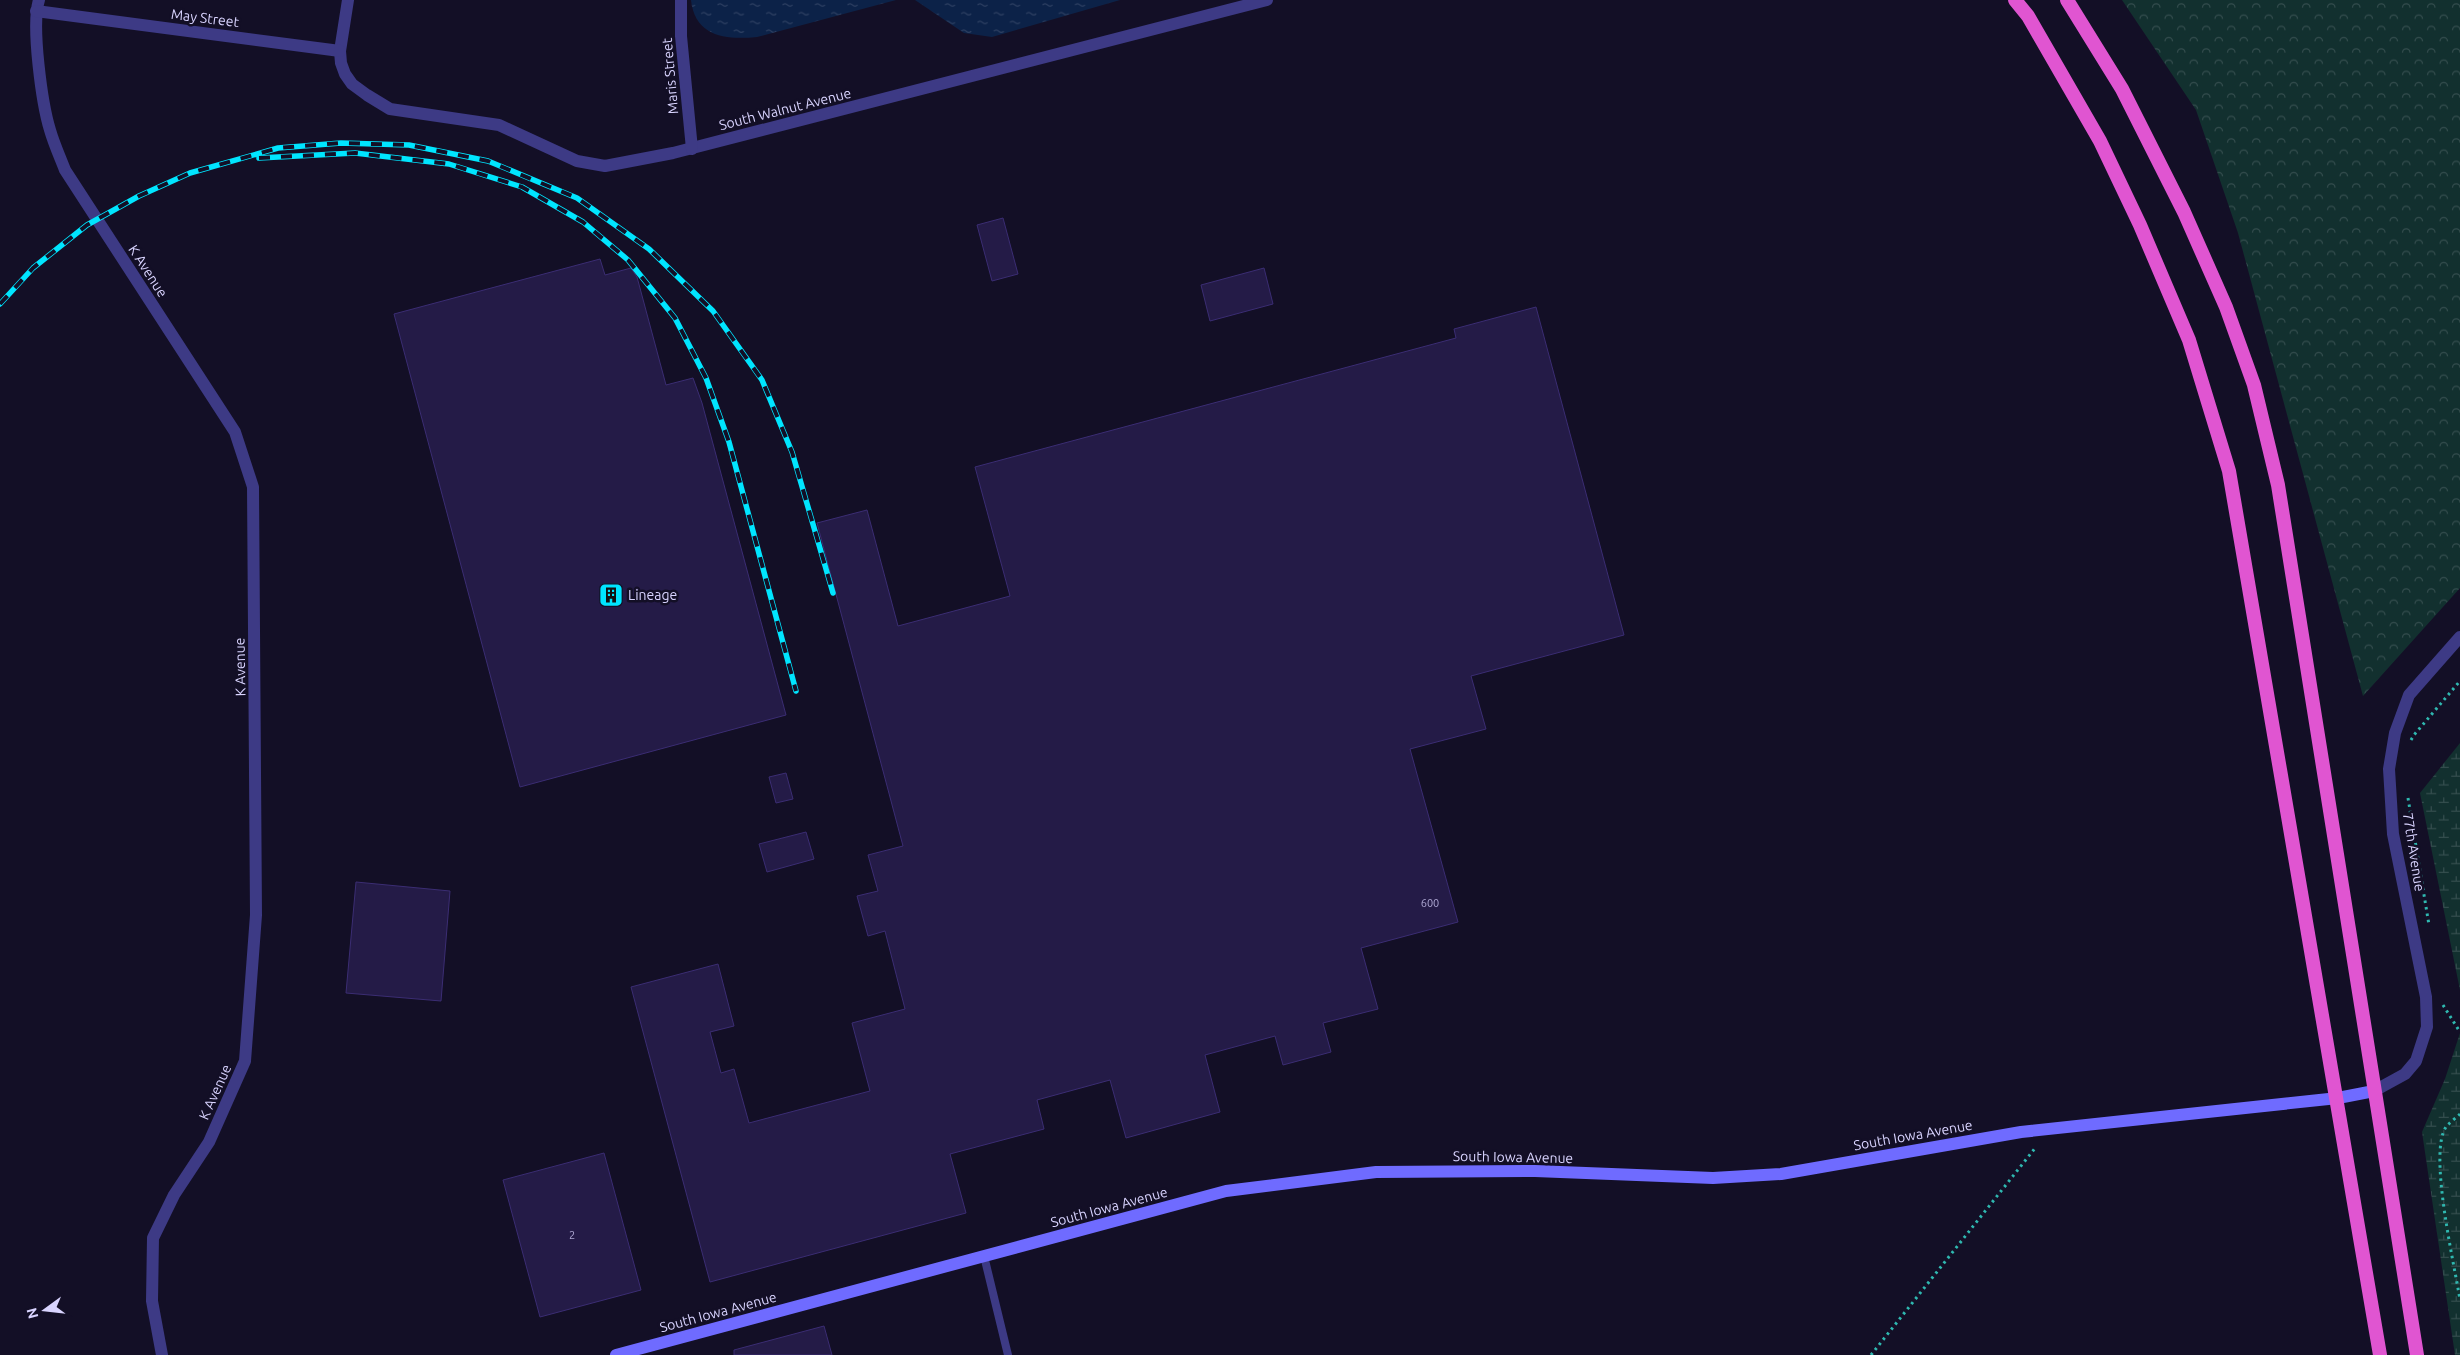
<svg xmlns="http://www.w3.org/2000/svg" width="2460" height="1355" font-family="Ubuntu,sans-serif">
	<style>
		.wetland { fill: url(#wetland-marsh) }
		.park { fill: url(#park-crowns) }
		.water { fill: url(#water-ripples) }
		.building { fill: #241b47; stroke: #3b2d73 }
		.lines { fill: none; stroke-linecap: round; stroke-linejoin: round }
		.path { stroke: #2fb8b0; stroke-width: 3; stroke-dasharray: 2.5 4; stroke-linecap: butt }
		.service { stroke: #3d3a85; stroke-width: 8 }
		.minor { stroke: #3d3a85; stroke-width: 12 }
		.secondary { stroke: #6f6bff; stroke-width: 12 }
		.trunk { stroke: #e055d1; stroke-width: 14 }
		.rail-casing { stroke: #00e5ff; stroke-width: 5.5 }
		.rail { stroke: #130f26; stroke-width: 4; stroke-dasharray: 11; stroke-linecap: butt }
		.labels { text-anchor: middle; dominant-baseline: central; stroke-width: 5; stroke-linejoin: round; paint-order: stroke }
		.number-label { font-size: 11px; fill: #aca6d1 }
		.street-label { font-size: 14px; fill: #d9d4ff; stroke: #130f26 }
		.poi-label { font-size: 14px; fill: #d9d4ff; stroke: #130f26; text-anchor: start }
	</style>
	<defs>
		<pattern id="wetland-marsh" width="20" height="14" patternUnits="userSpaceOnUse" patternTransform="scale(1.25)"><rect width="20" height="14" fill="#12302f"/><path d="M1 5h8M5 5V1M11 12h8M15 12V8" fill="none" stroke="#344d4e"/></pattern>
		<pattern id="park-crowns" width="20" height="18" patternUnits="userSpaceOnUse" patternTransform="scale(1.25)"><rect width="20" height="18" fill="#12302f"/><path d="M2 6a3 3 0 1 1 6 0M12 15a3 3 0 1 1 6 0" fill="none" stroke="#344d4e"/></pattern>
		<pattern id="water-ripples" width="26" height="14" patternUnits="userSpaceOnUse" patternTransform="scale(1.25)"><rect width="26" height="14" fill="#0c2248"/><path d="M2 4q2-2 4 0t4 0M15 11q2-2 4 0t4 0" fill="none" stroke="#2f4163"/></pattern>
	</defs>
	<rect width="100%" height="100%" fill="#130f26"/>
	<!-- wetland -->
	<g class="wetland">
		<path d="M2460,743V990L2420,793Z"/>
		<path d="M2460,1033V1355H2455L2422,1132L2445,1079Z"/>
	</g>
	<!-- park -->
	<path class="park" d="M2122,0H2460V588L2363,696L2238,233L2196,110Z"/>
	<!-- water -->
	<g class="water">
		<path d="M691,0H896L757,37C726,40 695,37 691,0Z"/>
		<path d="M915,0H1120L992,37L964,33Z"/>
	</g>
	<!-- building -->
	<g class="building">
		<path d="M1003,218L1018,274L992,281L977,225Z"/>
		<path d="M600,259L605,275L631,268L637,277L666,385L693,378L702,403L786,715L520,787L394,314Z"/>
		<path d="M1264,268L1273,304L1210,321L1201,285Z"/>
		<path d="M1536,307L1624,635L1471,676L1486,729L1410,749L1458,922L1361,948L1378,1009L1323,1023L1331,1052L1283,1065L1275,1036L1205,1055L1220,1112L1126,1138L1110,1080L1037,1100L1044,1129L950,1154L966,1213L710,1282L631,987L718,964L734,1026L710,1032L721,1073L734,1069L749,1123L870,1091L852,1023L905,1009L885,931L868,936L857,896L878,891L868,855L903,846L817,523L867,510L898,626L1010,596L975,467L1456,338L1454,329Z"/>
		<path d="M786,773L793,799L776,803L769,777Z"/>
		<path d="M806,832L814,859L767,872L759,844Z"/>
		<path d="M356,882L450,891L441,1001L346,993Z"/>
		<path d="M604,1153L641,1290L540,1317L503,1180Z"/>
		<path d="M824,1326L832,1355H734V1350Z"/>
	</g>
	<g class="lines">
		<!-- path -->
		<g class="path">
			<path d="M2411,740L2414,735L2460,681"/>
			<path d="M2408,798L2429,925"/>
			<path d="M2443,1005L2460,1032"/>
			<path d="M2460,1114C2456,1118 2449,1123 2446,1127C2428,1153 2455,1267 2460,1300"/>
			<path d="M1871,1355L2036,1147"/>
		</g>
		<!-- service -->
		<path class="service" d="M984,1256L1008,1355"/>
		<!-- minor -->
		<g class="minor">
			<path d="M39,0C31,25 42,104 50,130C54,144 60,157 65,170L235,432L253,487L256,915L245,1061L209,1142L174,1195L153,1238L152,1301L162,1355"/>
			<path d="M348,0L340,51L341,63L345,74L352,84L367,95L390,109L499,125L577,161L605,166L673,153L1267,0"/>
			<path d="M681,0V36L692,149"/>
			<path d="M36,11L340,51"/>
			<path d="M2374,1091L2405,1074L2416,1061L2427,1027L2426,997L2393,834L2389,769L2395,733L2409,695L2460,637"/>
		</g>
		<!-- secondary -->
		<path class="secondary" d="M616,1355L1226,1191L1376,1172L1535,1171L1713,1178L1781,1174L2021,1132L2338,1098L2374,1091"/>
		<!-- trunk -->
		<g class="trunk">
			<path d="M2015,0L2028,16L2100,141L2140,225L2189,340L2229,471L2380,1355"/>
			<path d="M2067,0L2122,89L2184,212L2226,307L2254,385L2278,485L2417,1355"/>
		</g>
		<!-- rail casing -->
		<g class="rail-casing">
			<g id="rail">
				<path d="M259,158L355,153L449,164L522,187L583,222L628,260L675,318L706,378L729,442L796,691"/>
				<path d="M0,304L33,268L87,225L139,196L190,173L278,148L341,143L409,145L488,161L577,198L649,249L713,311L762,380L792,452L833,593"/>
			</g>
		</g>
		<!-- rail -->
		<use href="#rail" class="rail"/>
	</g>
	<!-- icons -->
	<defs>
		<g id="building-square" transform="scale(1.25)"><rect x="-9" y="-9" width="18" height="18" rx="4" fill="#00e5ff" stroke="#130f26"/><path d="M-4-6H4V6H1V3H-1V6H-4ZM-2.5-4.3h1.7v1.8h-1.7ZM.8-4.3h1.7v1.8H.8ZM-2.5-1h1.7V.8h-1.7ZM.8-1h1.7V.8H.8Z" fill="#111"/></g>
	</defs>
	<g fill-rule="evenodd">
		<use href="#building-square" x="611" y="595"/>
	</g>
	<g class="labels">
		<!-- number labels -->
		<g class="number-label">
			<text x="1430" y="903">600</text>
			<text x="572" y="1235">2</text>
		</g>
		<!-- street labels -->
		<g class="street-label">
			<text transform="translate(205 18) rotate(7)">May Street</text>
			<text transform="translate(670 76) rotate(-95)">Maris Street</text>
			<text transform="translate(785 109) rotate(-14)">South Walnut Avenue</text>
			<text transform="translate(148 271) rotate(57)">K Avenue</text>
			<text transform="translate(240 667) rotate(-91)">K Avenue</text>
			<text transform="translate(2414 852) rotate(81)">77th Avenue</text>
			<text transform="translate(215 1092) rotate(-66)">K Avenue</text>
			<text transform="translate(1913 1135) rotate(-10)">South Iowa Avenue</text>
			<text transform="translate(1513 1157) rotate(1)">South Iowa Avenue</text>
			<text transform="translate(1109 1207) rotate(-15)">South Iowa Avenue</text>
			<text transform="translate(718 1312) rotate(-15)">South Iowa Avenue</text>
		</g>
		<!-- poi labels -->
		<g class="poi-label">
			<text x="628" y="595">Lineage</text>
		</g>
	</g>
	<!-- north arrow -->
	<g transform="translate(45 1310) rotate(255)" stroke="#130f26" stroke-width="4" paint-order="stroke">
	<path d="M0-4L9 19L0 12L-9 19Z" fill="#d9d4ff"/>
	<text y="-8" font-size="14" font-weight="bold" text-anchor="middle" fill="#d9d4ff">N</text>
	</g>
</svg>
